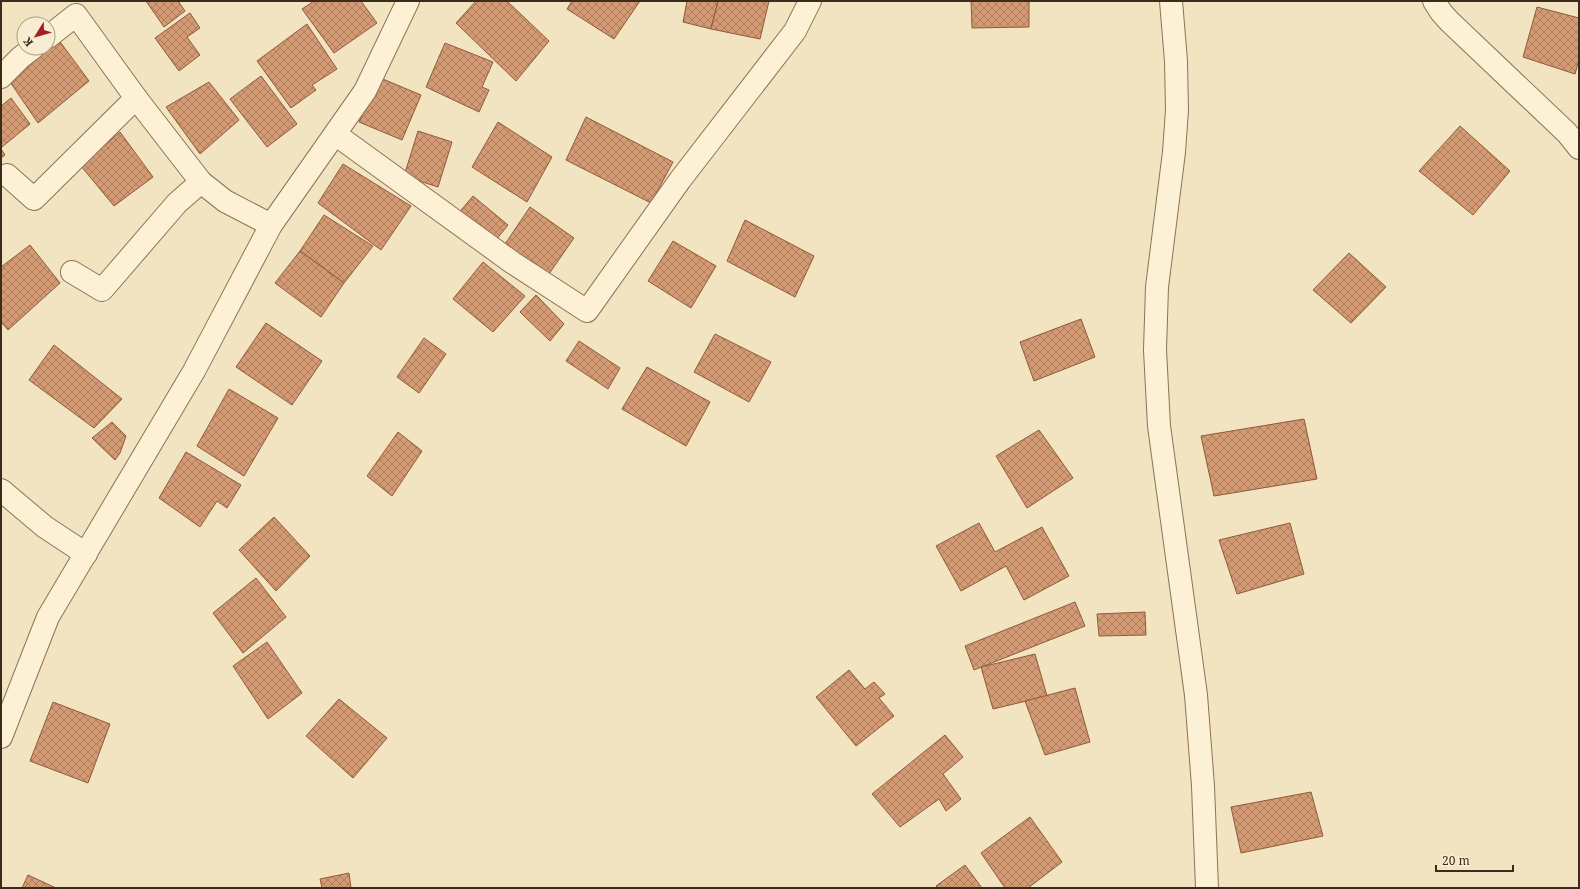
<svg xmlns="http://www.w3.org/2000/svg" width="1580" height="889" font-family="'Noto Serif',serif">
	<style>
		.building { fill: url(#building-cross-hatch); stroke: #8e5b3a }
		.lines { fill: none; stroke-linecap: round; stroke-linejoin: round }
		.minor-casing { stroke: #8d7357; stroke-width: 24 }
		.minor { stroke: #fcf0d5; stroke-width: 22 }
	</style>
	<defs>
		<pattern id="building-cross-hatch" width="8" height="8" patternUnits="userSpaceOnUse"><rect width="8" height="8" fill="#d39a73"/><path d="M0 0l8 8M0 8l8-8" fill="none" stroke="#ac7e5e"/></pattern>
	</defs>
	<rect width="100%" height="100%" fill="#f2e3c1"/>
	<!-- building -->
	<g class="building">
		<path d="M146,1H178L185,11L164,27Z"/>
		<path d="M314,1H361L377,23L334,53L302,9Z"/>
		<path d="M476,1H507L549,41L516,81L456,23Z"/>
		<path d="M572,1H640L614,39L567,9Z"/>
		<path d="M687,1H718L711,29L683,22Z"/>
		<path d="M718,1H769L760,39L711,29Z"/>
		<path d="M971,1H1029V27L972,28Z"/>
		<path d="M1537,7L1579,18V60L1575,74L1523,57Z"/>
		<path d="M190,13L200,28L187,37L200,55L179,71L155,38Z"/>
		<path d="M307,24L337,69L312,85L316,90L291,108L257,61Z"/>
		<path d="M58,39L89,81L38,123L6,76L45,48H48V46Z"/>
		<path d="M445,43L493,62L482,87L489,90L479,112L426,87Z"/>
		<path d="M261,76L297,124L267,147L230,99Z"/>
		<path d="M378,77L421,95L402,140L359,122Z"/>
		<path d="M209,82L239,120L200,154L166,107Z"/>
		<path d="M11,98L30,124L2,147L1,145V106Z"/>
		<path d="M586,117L673,162L651,203L566,160Z"/>
		<path d="M498,122L552,157L527,202L472,167Z"/>
		<path d="M1460,126L1510,171L1473,215L1419,171Z"/>
		<path d="M418,131L452,142L438,187L404,176Z"/>
		<path d="M120,132L153,177L114,206L81,166Z"/>
		<path d="M1,149L5,155L1,158Z"/>
		<path d="M343,164L411,206L381,250L318,203Z"/>
		<path d="M473,196L508,225L492,245L457,215Z"/>
		<path d="M530,207L574,238L544,281L501,250Z"/>
		<path d="M324,215L373,246L344,283L300,251Z"/>
		<path d="M745,220L814,256L795,297L727,261Z"/>
		<path d="M673,241L716,266L691,308L648,281Z"/>
		<path d="M30,245L60,283L8,330L1,322V267Z"/>
		<path d="M300,251L344,283L321,317L275,283Z"/>
		<path d="M1349,253L1386,287L1351,323L1313,290Z"/>
		<path d="M483,262L525,296L493,332L453,299Z"/>
		<path d="M536,295L564,324L550,341L520,312Z"/>
		<path d="M1081,319L1095,357L1034,381L1020,342Z"/>
		<path d="M266,323L322,361L292,405L236,367Z"/>
		<path d="M715,334L771,362L749,402L694,372Z"/>
		<path d="M424,338L446,354L419,393L397,377Z"/>
		<path d="M579,341L620,368L608,389L566,361Z"/>
		<path d="M54,345L122,399L94,428L29,380Z"/>
		<path d="M647,367L710,402L686,446L622,409Z"/>
		<path d="M229,389L278,418L244,476L197,446Z"/>
		<path d="M1304,419L1317,479L1214,496L1201,436Z"/>
		<path d="M112,422L126,436L120,453L115,460L92,438Z"/>
		<path d="M1039,430L1073,478L1027,508L996,456Z"/>
		<path d="M398,432L422,451L392,496L367,476Z"/>
		<path d="M186,452L241,485L227,508L217,501L200,527L159,498Z"/>
		<path d="M274,517L310,556L276,591L239,550Z"/>
		<path d="M979,523L995,552L1042,527L1069,576L1024,600L1006,566L961,591L936,546Z"/>
		<path d="M1290,523L1304,574L1237,594L1219,540Z"/>
		<path d="M256,578L286,617L243,653L213,613Z"/>
		<path d="M1075,602L1085,626L974,670L965,646Z"/>
		<path d="M1145,612L1146,635L1099,636L1097,614Z"/>
		<path d="M267,642L302,693L268,719L233,666Z"/>
		<path d="M1035,654L1047,696L993,709L981,667Z"/>
		<path d="M849,670L865,689L874,682L885,694L879,698L894,716L856,746L816,697Z"/>
		<path d="M1075,688L1090,742L1045,755L1025,701Z"/>
		<path d="M339,699L387,738L353,778L306,736Z"/>
		<path d="M53,702L110,724L88,783L30,761Z"/>
		<path d="M945,735L963,757L943,774L961,799L946,811L939,799L900,827L872,794Z"/>
		<path d="M1311,792L1323,836L1241,853L1231,807Z"/>
		<path d="M1030,817L1062,862L1028,888H1005L981,853Z"/>
		<path d="M965,865L982,888H938L936,886Z"/>
		<path d="M349,873L351,888H322L320,879Z"/>
		<path d="M28,875L56,888H22Z"/>
	</g>
	<g class="lines">
		<!-- minor casing -->
		<g class="minor-casing">
			<g id="minor">
				<path d="M1171,1L1176,61L1177,110L1174,152L1157,287L1155,350L1159,426L1196,695L1203,786L1207,888"/>
				<path d="M1434,1L1441,12L1449,21L1567,133L1579,148"/>
				<path d="M48,37L76,15L136,98L201,182L225,201L271,225"/>
				<path d="M1,77L21,57L33,48"/>
				<path d="M335,134L513,263L587,311L680,180L795,31L810,1"/>
				<path d="M7,175L34,199L136,98"/>
				<path d="M72,272L102,290L177,203L201,182"/>
				<path d="M1,490L45,527L86,554"/>
				<path d="M1,737L48,617L194,371L271,225L365,91L408,1"/>
			</g>
		</g>
		<!-- minor -->
		<use href="#minor" class="minor"/>
	</g>
	<!-- border -->
	<rect width="1580" height="889" fill="none" stroke="#3b2b1c" stroke-width="4"/>
	<!-- north arrow -->
	<g transform="translate(36 36) rotate(233)"><circle r="19" fill="#f8edd1" stroke="#ac9f89"/>
	<path d="M0-3L7 15L0 10L-7 15Z" fill="#a12123"/>
	<text y="-6" font-size="11" font-weight="bold" text-anchor="middle" fill="#3b2b1c">K</text>
	</g>
	<!-- scale -->
	<path d="M1436 865v6h77v-6" fill="none" stroke="#3b2b1c" stroke-width="2"/>
	<text x="1442" y="865" font-size="12" fill="#3b2b1c" stroke="#f8edd1" stroke-width="3" paint-order="stroke">20 m</text>
</svg>
